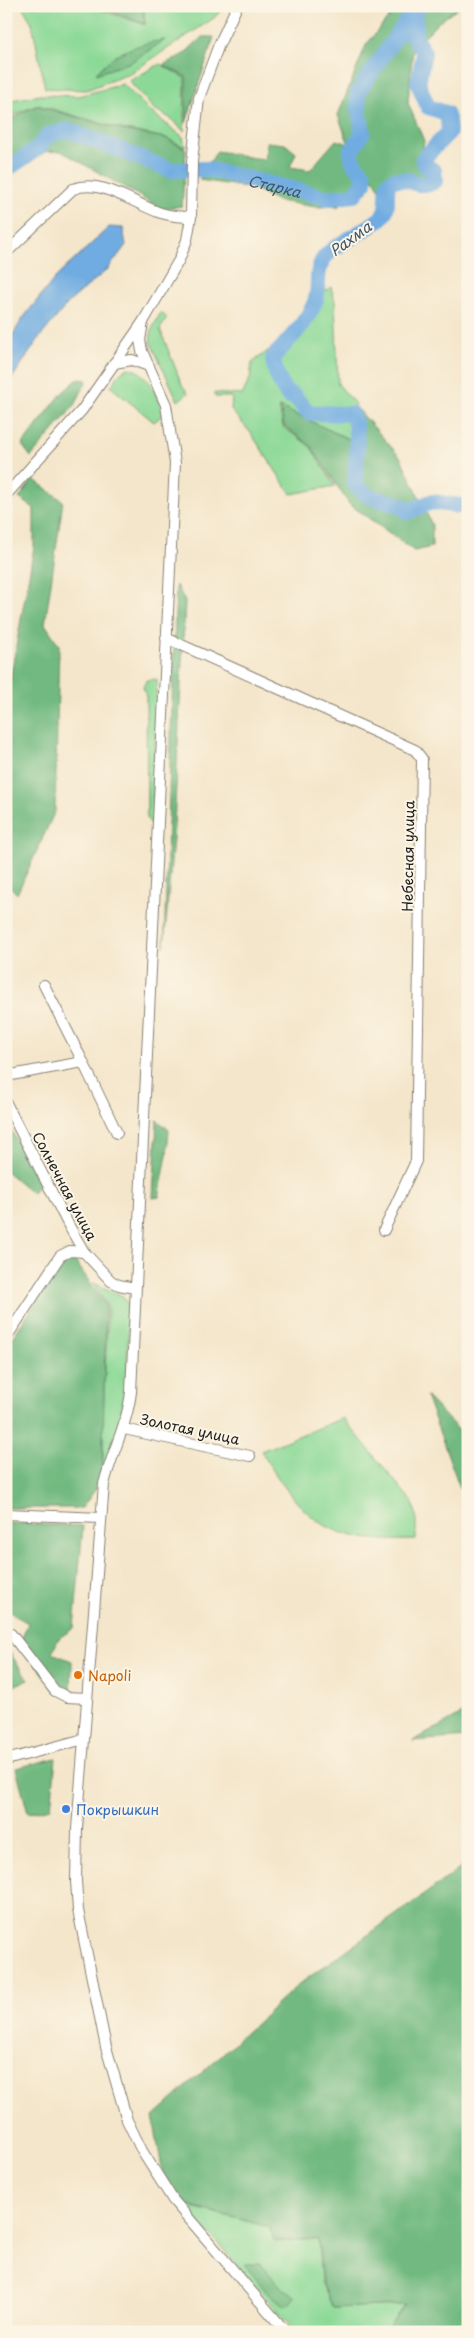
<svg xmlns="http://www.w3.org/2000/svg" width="474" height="2338" font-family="'Playpen Sans',sans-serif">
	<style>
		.green { fill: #8cd997; stroke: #547a5a }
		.forest { fill: #71b980; stroke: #466a4e }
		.water { fill: #70ace1; stroke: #46647e }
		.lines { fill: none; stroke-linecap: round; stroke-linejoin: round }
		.river { stroke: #70ace1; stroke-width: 16 }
		.minor-casing { stroke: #888174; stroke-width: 12 }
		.minor { stroke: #fff; stroke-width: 10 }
		.food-dot { fill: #e8710a; stroke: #fcf5e5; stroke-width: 2 }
		.shop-dot { fill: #3f7fe0; stroke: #fcf5e5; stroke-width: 2 }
		.labels { text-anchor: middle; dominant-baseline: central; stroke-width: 4; stroke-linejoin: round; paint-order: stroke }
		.street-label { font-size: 14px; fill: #1c1c1c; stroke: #fcf5e5 }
		.food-label { font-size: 14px; fill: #c56008; stroke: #fcf5e5; text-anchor: start }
		.shop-label { font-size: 14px; fill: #366cbe; stroke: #fcf5e5; text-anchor: start }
		.water-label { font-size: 15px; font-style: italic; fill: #3e566b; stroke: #fcf5e5 }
	</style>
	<rect width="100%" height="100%" fill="#fcf5e5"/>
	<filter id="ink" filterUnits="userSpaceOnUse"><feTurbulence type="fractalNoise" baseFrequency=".02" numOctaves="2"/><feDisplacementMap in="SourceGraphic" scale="10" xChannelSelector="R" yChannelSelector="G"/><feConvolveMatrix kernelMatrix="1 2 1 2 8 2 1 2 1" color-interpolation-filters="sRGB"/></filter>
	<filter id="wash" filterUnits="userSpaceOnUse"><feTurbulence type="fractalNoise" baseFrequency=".0096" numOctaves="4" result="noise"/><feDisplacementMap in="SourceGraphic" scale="20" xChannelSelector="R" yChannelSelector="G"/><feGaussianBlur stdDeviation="1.12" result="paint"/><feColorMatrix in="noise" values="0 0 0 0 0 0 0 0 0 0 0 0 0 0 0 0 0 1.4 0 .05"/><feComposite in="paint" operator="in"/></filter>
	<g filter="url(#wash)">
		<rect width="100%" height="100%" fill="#f4e6cb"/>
		<!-- green -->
		<g class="green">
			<path d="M22,6H90L145,25L144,6H225L214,18L129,74L86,90L45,88L32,23Z"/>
			<path d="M160,64L185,78L184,131L170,118L153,108L129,81Z"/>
			<path d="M123,84L151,112L183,137L185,147L166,138L122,129L38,105L14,114L6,124V101L40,95L79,96Z"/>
			<path d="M331,287L335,302L338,384L356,405L349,410L359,429L360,444L279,407L283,427L310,446L335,486L291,494L250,432L231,410L232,397H215L214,393L242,395L250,379L252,363L278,343L291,344L311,316L321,294Z"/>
			<path d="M161,312L167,318L160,329L182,385L188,393L178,401L150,341L152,329Z"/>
			<path d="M128,368C148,370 159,398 164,414L154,422L111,387L120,373Z"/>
			<path d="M157,679L152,825L147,819L146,696L143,687L147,680Z"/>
			<path d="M93,1283L123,1296L129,1307L127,1379L121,1419L103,1472V1414L108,1307Z"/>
			<path d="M343,1418L413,1503L416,1514V1540C330,1543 305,1524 261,1451Z"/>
			<path d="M184,2205L269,2227L275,2242L318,2239L321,2282L333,2308L404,2305L385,2332H296Z"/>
		</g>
		<!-- forest -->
		<g class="forest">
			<path d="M96,6H143L145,24Z"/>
			<path d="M398,6H461L440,21L413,48L408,103L424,141L421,157L425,167L431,172L427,181L389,179L383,193L348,142L338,115L366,45Z"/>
			<path d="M202,37H214L186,123V77L163,65L184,54Z"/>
			<path d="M165,40L131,62L96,74C112,53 139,43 165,40Z"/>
			<path d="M38,106L121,130L166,138L186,149L182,206L162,209L61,151L18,153L6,161C6,122 0,120 38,106Z"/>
			<path d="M336,140L346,143L362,179L360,193L339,206L316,207L278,201L253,188L199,180L217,151L264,160L267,142L285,144L296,153L290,167L310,170Z"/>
			<path d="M78,379L87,380L75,405L31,457L22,445L62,393Z"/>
			<path d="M280,407L361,445L360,428L351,410L356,407L401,458L432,525V547L414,551L349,504L311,446L284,426Z"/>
			<path d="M33,479L63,501L45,624L59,645L55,811L17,894L6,883L8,691L34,547V508L19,498Z"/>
			<path d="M176,585L185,601L174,826L164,947Z"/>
			<path d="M6,1120L40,1184L32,1193L6,1171Z"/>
			<path d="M157,1120L169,1130L167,1155L159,1197L153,1198Z"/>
			<path d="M73,1258L106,1306L102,1480L82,1508H6V1347L59,1268Z"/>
			<path d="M426,1396L468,1440V1501L459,1485Z"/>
			<path d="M6,1523L83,1526L74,1628L59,1638L52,1653L72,1661L71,1696L54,1689L20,1643L28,1623L6,1610Z"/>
			<path d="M6,1647L28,1680L6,1689Z"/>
			<path d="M468,1711V1737L413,1741L466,1712Z"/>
			<path d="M56,1758L51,1808L28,1813L16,1768Z"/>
			<path d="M468,1863V2332H385L405,2305L333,2308L322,2282L318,2239L275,2241L269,2227L184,2204L163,2174L153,2117L298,1985Z"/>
			<path d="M260,2263L282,2288L295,2297L287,2306L269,2295L244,2264Z"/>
		</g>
		<!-- water -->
		<path class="water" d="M109,227L123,228L126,245L108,269L69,302L40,337L6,387V346L23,318L55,278Z"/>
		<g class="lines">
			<!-- river -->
			<g class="river">
				<path d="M421,6L414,10L416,27L413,35L424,53L418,83L428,107L446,113L448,119L449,132L423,159L425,165L434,171L435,181L429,184H418L407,180L394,179L389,182C385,191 389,203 385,212C381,225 337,241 324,258C314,272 321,287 315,302C306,324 288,340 273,358C274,370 281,387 289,396L293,395L309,413L352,414C360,430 356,466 355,484L368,496L403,506L407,512L431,502L468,507"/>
				<path id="s1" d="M6,170L38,148L48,135L68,130L171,170L207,169L329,198L354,195L364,183V175L353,162L351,152L363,132L359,112L358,92L414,10"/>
			</g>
		</g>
	</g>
	<g filter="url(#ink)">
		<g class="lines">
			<!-- minor casing -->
			<g class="minor-casing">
				<g id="minor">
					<path d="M6,253L73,189C102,178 134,204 161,213C171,216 181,217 191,217"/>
					<path d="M143,322L140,340L142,351L166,405L175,463L131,1392C127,1425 112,1452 104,1484L77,1829L76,1881L78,1910L106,2047L127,2120L142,2151L173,2200L286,2332"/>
					<path d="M114,363L132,360L149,366"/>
					<path d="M6,495L82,410L143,322L179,260L187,240L191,217L192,162L199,98L218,47L237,6"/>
					<path d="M166,638L415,750L422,759L416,1161L384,1230"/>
					<path d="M44,985L83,1062"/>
					<path d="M6,1076L83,1062L117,1133"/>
					<path d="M6,1103L69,1226L84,1252L111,1281L119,1285L135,1288"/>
					<path d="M6,1338L60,1256L70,1251L84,1252"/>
					<path d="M124,1429L250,1456"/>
					<path d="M6,1514L100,1518"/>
					<path d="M6,1633L11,1634L55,1691L67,1697L86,1698"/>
					<path d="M6,1760L84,1739"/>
				</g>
			</g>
			<!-- minor -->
			<use href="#minor" class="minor"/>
		</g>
	</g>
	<!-- markers -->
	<circle class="food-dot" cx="78" cy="1675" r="5"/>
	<circle class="shop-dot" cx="66" cy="1809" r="5"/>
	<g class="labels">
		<!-- street labels -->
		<g class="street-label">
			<text transform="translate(408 856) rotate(-89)">Небесная улица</text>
			<text transform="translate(65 1186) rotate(62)">Солнечная улица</text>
			<text transform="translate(190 1429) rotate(12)">Золотая улица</text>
		</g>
		<!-- food labels -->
		<g class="food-label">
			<text x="88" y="1675">Napoli</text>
		</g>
		<!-- shop labels -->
		<g class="shop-label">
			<text x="76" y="1809">Покрышкин</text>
		</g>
		<!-- water labels -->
		<g class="water-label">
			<text stroke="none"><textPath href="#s1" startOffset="292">Старка</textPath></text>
			<text transform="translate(350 238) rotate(-36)">Рахма</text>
		</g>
	</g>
	<!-- margin -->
	<rect width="474" height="2338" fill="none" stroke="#fcf5e5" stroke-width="25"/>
</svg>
